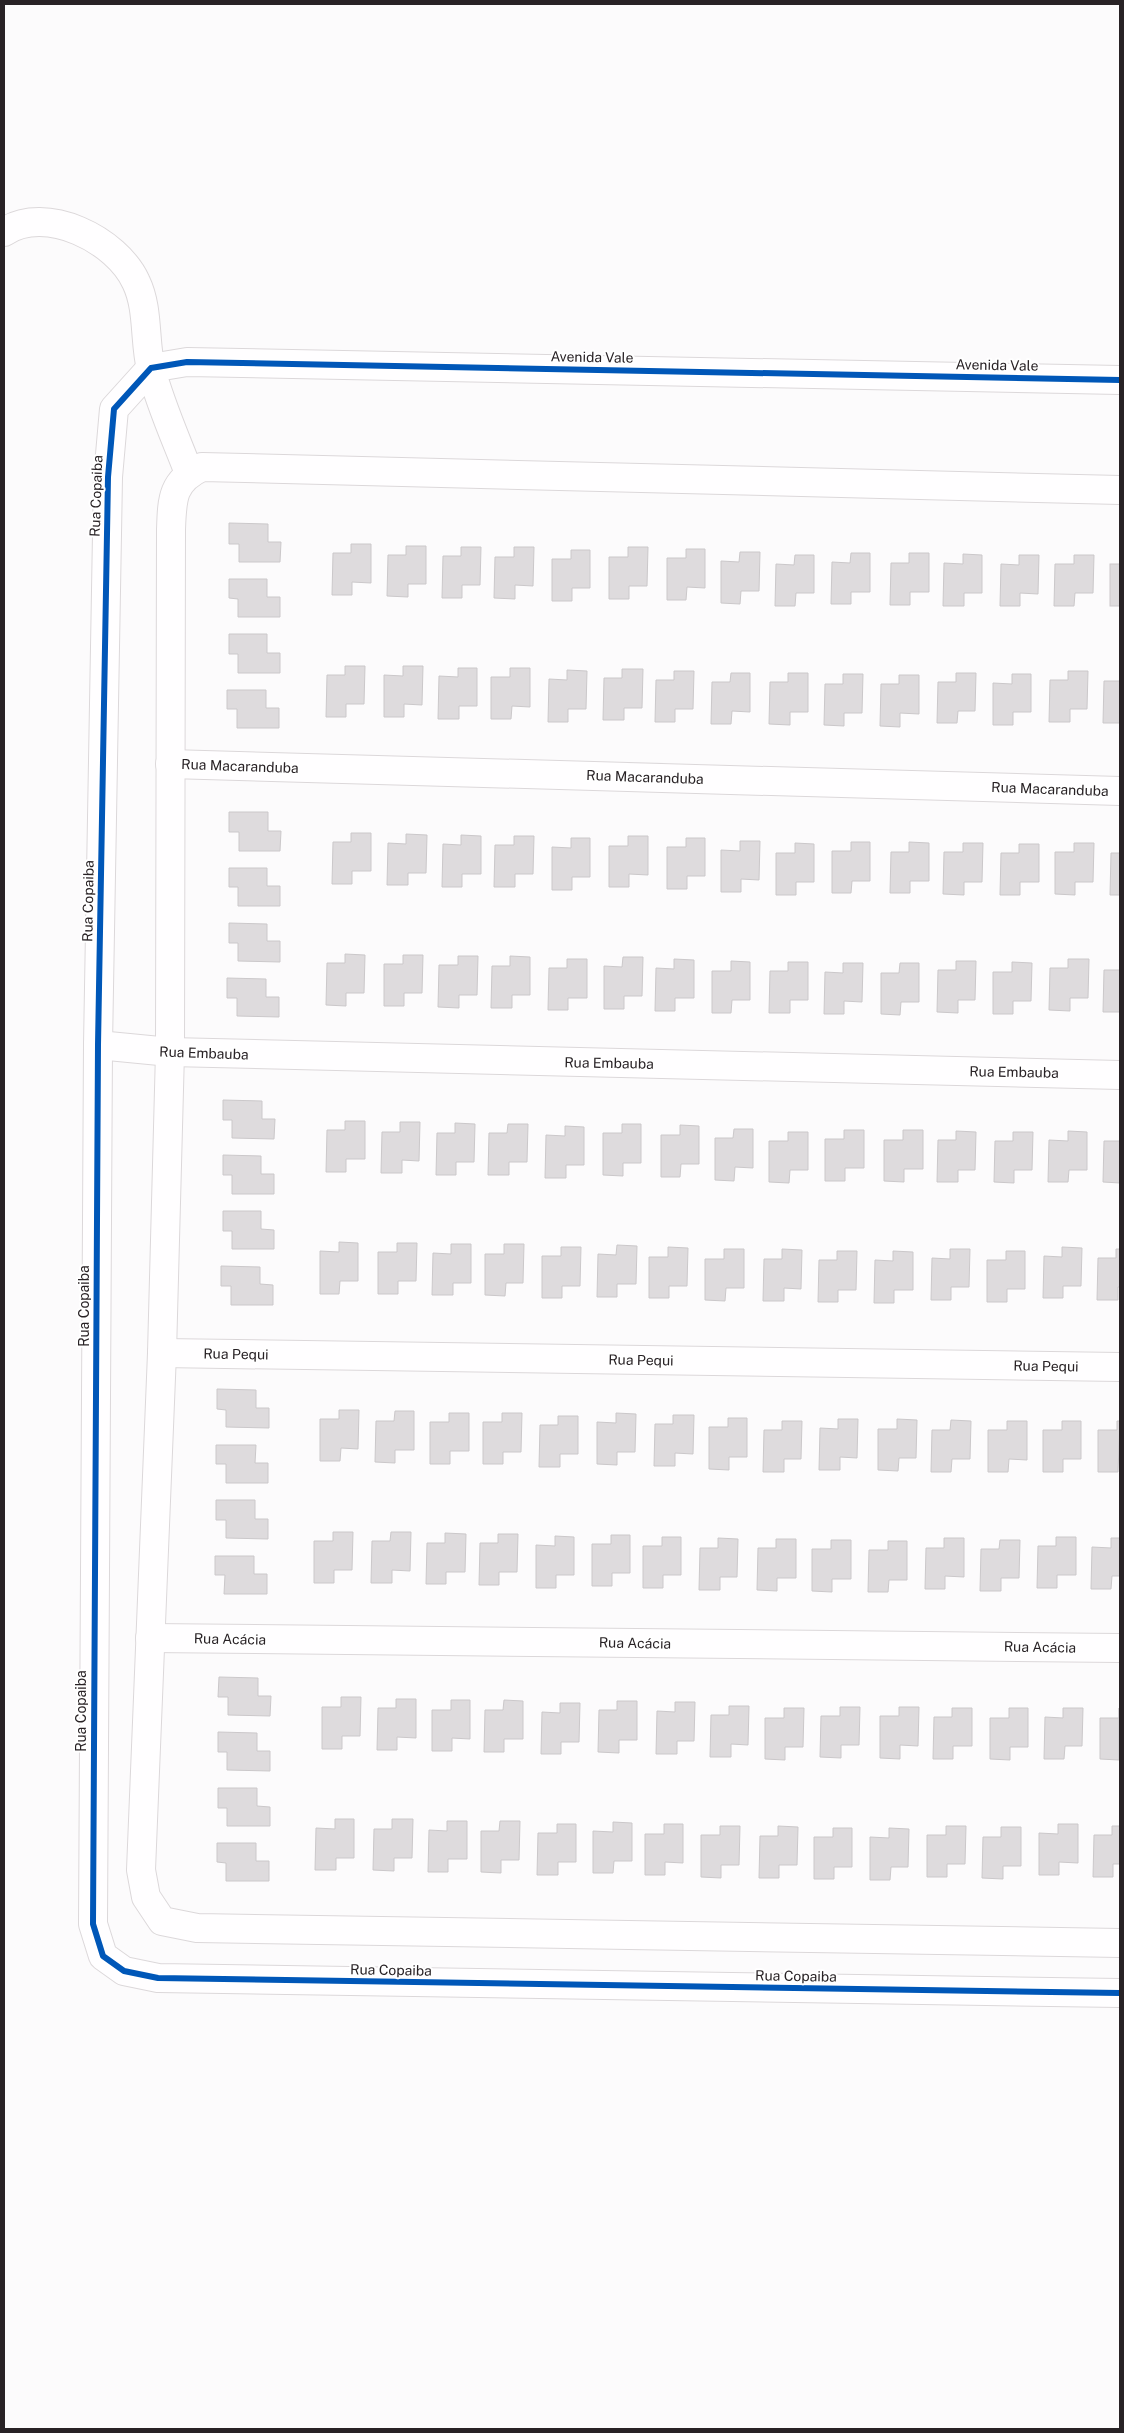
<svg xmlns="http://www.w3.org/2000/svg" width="1124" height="2433" font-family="'Public Sans',sans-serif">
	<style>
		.building { fill: #dedbdd; stroke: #cbc8ca }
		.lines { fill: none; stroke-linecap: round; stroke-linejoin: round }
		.minor-casing { stroke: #dcd8da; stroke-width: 30 }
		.minor { stroke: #fffeff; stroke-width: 28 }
		.cycleway-casing { stroke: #fff; stroke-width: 9 }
		.cycleway { stroke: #0057b8; stroke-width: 6 }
		.labels { text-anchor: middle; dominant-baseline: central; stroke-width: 4; stroke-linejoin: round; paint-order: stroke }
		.street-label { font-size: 14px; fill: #282225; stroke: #fff }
	</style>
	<rect width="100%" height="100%" fill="#fcfbfc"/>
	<!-- building -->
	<g class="building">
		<path d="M229,523L268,524V542H281L280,562H239V544H229Z"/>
		<path d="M351,544H371V583L352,582V595H332L333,553H351Z"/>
		<path d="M406,546H426V584H408V597L387,596L388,555H406Z"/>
		<path d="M461,547H481L480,585H462V598H442L443,556H461Z"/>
		<path d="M514,547H534L533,586L515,585V599L494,598L495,557H514Z"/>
		<path d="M628,547H648L647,586H629V599H609V557H628Z"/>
		<path d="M686,549H705V588L687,587L686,600H667V558H686Z"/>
		<path d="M571,550H590V588H572V601H552V559H571Z"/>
		<path d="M740,552H760L759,591H741L740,604L721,603V561L739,562Z"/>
		<path d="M851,553H870V592H851V604H831L832,562L850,563Z"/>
		<path d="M909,553H929V592H910V605H890L891,563H909Z"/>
		<path d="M963,554L982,555V593H964V606H943L944,563L963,564Z"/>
		<path d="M795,555H814V593H796L795,606H775L776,564L794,565Z"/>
		<path d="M1019,555H1039L1038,594L1020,593V606H1000L1001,564L1019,565Z"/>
		<path d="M1074,555H1094L1093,593H1075L1074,606H1054L1055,564H1074Z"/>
		<rect x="1110" y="564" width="10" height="42"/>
		<path d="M229,579H267V597H280V617H238V599L229,598Z"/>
		<path d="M229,634H267V653H280V673H238V654H229Z"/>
		<path d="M345,666H365L364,704H346V717H326L327,675H345Z"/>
		<path d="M403,666H423L422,705L404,704V717H384V675L403,676Z"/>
		<path d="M458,668H477V706H459V719H438L439,676L458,677Z"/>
		<path d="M510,668H530V707L512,706L511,719H491V677H510Z"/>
		<path d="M622,669H643L642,708H624V720H603L604,678H622Z"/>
		<path d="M567,670L587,671L586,709H568V722H548L549,679L567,680Z"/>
		<path d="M674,671H694L693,709H675V722H655L656,680H674Z"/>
		<path d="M1068,671H1088L1087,709H1070V722H1049L1050,680H1068Z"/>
		<path d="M731,673H750V712L732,711L731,724H711L712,682H730Z"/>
		<path d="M788,673H808V712H790V725L769,724L770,682H788Z"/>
		<path d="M956,673H976L975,711H958L957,723H937L938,682H956Z"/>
		<path d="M843,674H863L862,713H844V726L824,725L825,684H843Z"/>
		<path d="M1012,674H1031V712H1013V725H993V683L1012,684Z"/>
		<path d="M899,675H919V714L900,713V727L880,726L881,684H899Z"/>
		<path d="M1104,681H1120V723H1103Z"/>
		<path d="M227,690H266V708H279V728H237V709H227Z"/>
		<path d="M229,812H268V831H281L280,851H239V832H229Z"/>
		<path d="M351,833H371V871H352V884H332L333,842H351Z"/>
		<path d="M406,834L427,835L426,873H408V885H387L388,843L406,844Z"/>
		<path d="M461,835L481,836V874H462V887H442L443,844L461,845Z"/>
		<path d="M514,836H534L533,874H515V887H494L495,845H514Z"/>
		<path d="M628,836H648V875L629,874V887H609V846H628Z"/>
		<path d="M571,838H590V877H572V890H552V847L571,848Z"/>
		<path d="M686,838H705V876H687V889H667V847H686Z"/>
		<path d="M740,841H760L759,880L741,879V892H721V850L740,851Z"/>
		<path d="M851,842H870V881H852L851,893H832V851H851Z"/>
		<path d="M909,842L929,843V881H910V893H890L891,852H909Z"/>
		<path d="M795,843L814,844V882H796V895H776V853H795Z"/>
		<path d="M963,843H983L982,882H964V895L943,894L944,852H963Z"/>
		<path d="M1074,843H1094L1093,882H1075V895L1055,894V852H1074Z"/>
		<path d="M1019,844H1039V882H1020V895H1000L1001,853H1019Z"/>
		<path d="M1111,853H1120V895H1110Z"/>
		<path d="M229,868H267V886H280V906H238V887H229Z"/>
		<path d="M229,923L267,924V941H280V962L238,961V943H229Z"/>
		<path d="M345,954L365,955L364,993H346V1006L326,1005L327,963H345Z"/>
		<path d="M403,955H423L422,993H404V1006H384V964H403Z"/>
		<path d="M458,956H478L477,995H459V1008L438,1007L439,965H458Z"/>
		<path d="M510,956L530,957V995H512V1008H491L492,966H510Z"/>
		<path d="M623,957H643L642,996H624V1009H604V966L622,967Z"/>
		<path d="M567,959H587V998H568V1010H548L549,968H567Z"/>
		<path d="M674,959L694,960V998H675V1011H655L656,968L674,969Z"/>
		<path d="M1068,959H1089L1088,998H1070V1011L1049,1010L1050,968H1068Z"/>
		<path d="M731,961L750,962V1000H732L731,1013H712V971H731Z"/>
		<path d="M956,961H976L975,1000H958V1013L937,1012L938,970H956Z"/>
		<path d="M788,962H808V1000H790V1013H769L770,971H788Z"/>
		<path d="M1012,962L1032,963L1031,1001H1013V1014H993V972H1012Z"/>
		<path d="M843,963H863L862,1002L844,1001V1014H824L825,972L843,973Z"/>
		<path d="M900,963H919V1002H901L900,1015L881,1014V973H899Z"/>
		<path d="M1104,970H1120V1012H1103Z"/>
		<path d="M227,978L266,979V997H279V1017L237,1016V998H227Z"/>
		<path d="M223,1100L262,1101V1119H275L274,1139L232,1138V1120H223Z"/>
		<path d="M345,1121H365V1159H346V1172H326L327,1130H345Z"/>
		<path d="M400,1122H420L419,1161L402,1160V1173H381L382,1132H400Z"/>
		<path d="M455,1123L475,1124L474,1162H456V1175H436L437,1133H455Z"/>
		<path d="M508,1124H528L527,1162H509V1175H488L489,1133H507Z"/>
		<path d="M622,1124H641V1163H623V1176L603,1175V1133H622Z"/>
		<path d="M680,1125L699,1126V1164H681L680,1177H661V1135H680Z"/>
		<path d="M565,1126L584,1127V1165H566V1178H545L546,1135L565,1136Z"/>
		<path d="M734,1129H753V1168L735,1167L734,1181L715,1180V1138H733Z"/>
		<path d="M844,1130H864V1168H845V1181H825V1139H844Z"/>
		<path d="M903,1130H923V1169H904V1182L884,1181V1140H903Z"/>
		<path d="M956,1131L976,1132L975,1170H958V1182H937L938,1140H956Z"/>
		<path d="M1068,1131L1087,1132V1170H1069L1068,1182H1048L1049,1140L1068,1141Z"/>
		<path d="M788,1132H808V1170H790L789,1183L769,1182V1141H788Z"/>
		<path d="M1013,1132H1033L1032,1170H1014V1183L994,1182L995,1141H1013Z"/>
		<path d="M1104,1141H1120V1183L1103,1182Z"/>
		<path d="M223,1155L261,1156V1174H274V1194H232V1175H223Z"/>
		<path d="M223,1211H261V1229L274,1230V1249H232V1231H223Z"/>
		<path d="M339,1242L358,1243V1281H340L339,1294H320V1251L339,1252Z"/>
		<path d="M397,1243H417L416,1281H398V1294H378V1252H397Z"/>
		<path d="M451,1244H471V1283H453V1295H432L433,1253L451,1254Z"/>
		<path d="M504,1244H524L523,1283H506L505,1296L485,1295V1254H504Z"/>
		<path d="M617,1245L637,1246L636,1284H617V1297H597L598,1254L616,1255Z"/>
		<path d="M561,1247H581L580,1286H562V1298H542V1256H561Z"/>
		<path d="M668,1247L688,1248L687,1286H669V1298H649V1257H668Z"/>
		<path d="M1062,1247L1082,1248L1081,1286H1063V1298H1043L1044,1256L1062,1257Z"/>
		<path d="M724,1249H744V1288H726L725,1301L705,1300V1259H724Z"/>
		<path d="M782,1249L802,1250L801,1289L784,1288V1301H763L764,1259H782Z"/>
		<path d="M950,1249H970L969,1287H951V1300H931L932,1258L950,1259Z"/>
		<path d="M1116,1249H1120V1287H1118V1300H1097L1098,1258H1116Z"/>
		<path d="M837,1251H857L856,1290H838V1302H818L819,1260H837Z"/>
		<path d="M893,1251L913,1252V1290H894V1303H874L875,1260L893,1261Z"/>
		<path d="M1006,1251H1025V1289H1007V1302H987V1260H1006Z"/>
		<path d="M221,1266L260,1267V1284L273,1285V1305H231V1286H221Z"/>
		<path d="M217,1389L256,1390V1408H269V1428L226,1427V1410L217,1409Z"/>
		<path d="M339,1410H359L358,1449L341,1448L340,1461H320V1419H339Z"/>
		<path d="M395,1411H414V1450H395V1463L375,1462L376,1421H394Z"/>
		<path d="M449,1413H469V1451H450V1464H430V1422H449Z"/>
		<path d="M502,1413H522L521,1452H503V1464H483V1422H502Z"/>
		<path d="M616,1413L636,1414L635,1452H617V1465L597,1464V1422L616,1423Z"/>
		<path d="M673,1415H694L693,1454L675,1453V1466H654L655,1424H673Z"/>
		<path d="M558,1416H578V1454H560V1467H539L540,1425H558Z"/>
		<path d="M728,1418H747V1457H729V1470L709,1469V1427H728Z"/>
		<path d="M838,1419H858L857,1458L840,1457V1470H819L820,1428L838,1429Z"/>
		<path d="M897,1419L917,1420L916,1458H899L898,1471L878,1470V1429H897Z"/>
		<path d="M951,1420L971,1421L970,1459H952L951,1472H931L932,1430H950Z"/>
		<path d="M782,1421H802L801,1459H784V1472H763L764,1430H782Z"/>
		<path d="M1007,1421H1027V1460L1009,1459L1008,1472H988V1430H1007Z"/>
		<path d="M1062,1421H1081V1459H1063V1472H1043V1430H1062Z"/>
		<path d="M1117,1421H1120L1118,1472H1098V1430H1117Z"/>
		<path d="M216,1445H256L255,1463H268V1483H226V1464H216Z"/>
		<path d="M216,1500H255V1519H268V1539L226,1538V1520H216Z"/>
		<path d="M333,1532H353L352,1570H334V1583H314V1541H333Z"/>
		<path d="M391,1532H411L410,1571L392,1570V1583H371L372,1541H390Z"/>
		<path d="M445,1533L466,1534L465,1572H446V1584H426L427,1543H445Z"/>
		<path d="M498,1534H518L517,1572H499V1585H479L480,1543H498Z"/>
		<path d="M611,1535H630V1573H612V1586H592V1544H611Z"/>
		<path d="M555,1536L574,1537V1575H556V1588H536V1545L555,1546Z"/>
		<path d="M662,1537H681V1575H663V1588H643V1546H662Z"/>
		<path d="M1056,1537H1076V1575H1057V1588H1037L1038,1546H1056Z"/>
		<path d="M718,1538L738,1539L737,1577H720V1590H699L700,1548H718Z"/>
		<path d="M944,1538H964V1577L945,1576V1589H925L926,1548H944Z"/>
		<path d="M1111,1538H1120V1576H1112L1111,1589H1091L1092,1547L1111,1548Z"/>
		<path d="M776,1539H796V1578H777V1591L757,1590L758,1548H776Z"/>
		<path d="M831,1540H851V1579H832V1592L812,1591V1549H831Z"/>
		<path d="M1000,1540H1020L1019,1578H1001V1591H980L981,1549H999Z"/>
		<path d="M888,1541H907V1580H889L888,1592H868L869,1550H888Z"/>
		<path d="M215,1556H254V1574H267V1594H224L225,1575H215Z"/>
		<path d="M219,1677L258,1678V1696H271L270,1716L228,1715V1697H218Z"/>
		<path d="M341,1697H361L360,1736H342V1749H322V1707H341Z"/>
		<path d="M396,1699H416V1738L397,1737V1750H377L378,1708H396Z"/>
		<path d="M451,1700H470V1739L452,1738V1751H432V1710H451Z"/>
		<path d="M504,1700L523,1701V1739H504V1752H484L485,1710H503Z"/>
		<path d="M617,1701H637V1740H619V1753L598,1752L599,1710H617Z"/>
		<path d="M675,1702H695L694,1741H677V1754H656L657,1711L675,1712Z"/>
		<path d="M560,1703H580L579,1742H561V1754H541L542,1712L560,1713Z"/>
		<path d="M729,1706H749L748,1745L731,1744V1757H710L711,1715H729Z"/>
		<path d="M840,1707H860L859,1745H841V1758L820,1757L821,1716H840Z"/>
		<path d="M899,1707H919L918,1746L900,1745V1759L880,1758V1716H899Z"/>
		<path d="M784,1708H804L803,1747H785V1760L765,1759V1718H784Z"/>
		<path d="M952,1708H972V1746H953V1759H933L934,1717H952Z"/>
		<path d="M1009,1708H1028V1747H1010V1760L990,1759V1718H1009Z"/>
		<path d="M1063,1708H1083L1082,1746H1065L1064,1759H1044L1045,1717L1063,1718Z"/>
		<path d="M1119,1708V1760L1100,1759V1718H1119Z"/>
		<path d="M218,1732L257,1733V1751H270V1771L227,1770V1752H218Z"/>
		<path d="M218,1788H257V1806L270,1807V1826H227V1808H218Z"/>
		<path d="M335,1819H354V1858H336V1870H315L316,1828L335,1829Z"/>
		<path d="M392,1819H413L412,1858H394V1871L373,1870L374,1829H392Z"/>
		<path d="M447,1821H467V1859H448V1872H428L429,1830L447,1831Z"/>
		<path d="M500,1821H520L519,1860H501V1873L481,1872V1831H499Z"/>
		<path d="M613,1822L632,1823V1861H614L613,1873H593V1831L613,1832Z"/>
		<path d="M557,1824H576V1862H558V1875H537L538,1833H557Z"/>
		<path d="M664,1824H683V1863L665,1862V1875H645V1834H664Z"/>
		<path d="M1058,1824H1078V1863L1059,1862V1875H1039V1833L1058,1834Z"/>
		<path d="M720,1826H740L739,1865H721V1878L701,1877V1835H720Z"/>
		<path d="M778,1826L798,1827L797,1865H779V1878H759L760,1836H778Z"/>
		<path d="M946,1826H966L965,1864H947V1877H927V1835H946Z"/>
		<path d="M1112,1826H1120V1864H1113V1877H1093L1094,1835H1112Z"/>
		<path d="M1001,1827H1021V1866H1003V1879L982,1878L983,1837H1001Z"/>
		<path d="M833,1828H852V1867H834V1879H814V1837H833Z"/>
		<path d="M889,1828L909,1829L908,1867H891L890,1880H870V1837L889,1838Z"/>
		<path d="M217,1843H256V1861H269V1881H226V1863L217,1862Z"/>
	</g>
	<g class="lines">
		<!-- minor casing -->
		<g class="minor-casing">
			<g id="minor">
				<path d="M4,232C46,204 117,240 136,282C149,309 144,341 151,369C160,404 176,439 189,473"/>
				<path d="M1120,380L187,362L151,368L114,409L108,477L98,1045L93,1924L103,1956L124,1971L158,1978L1120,1993"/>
				<path d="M1120,490L202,467C172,481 172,499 171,530L170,1052L162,1353L141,1870L146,1897L162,1921L197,1928L1120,1943"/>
				<path d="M170,764L1120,791"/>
				<path d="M98,1045L170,1052L1120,1075"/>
				<path d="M162,1353L1120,1367"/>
				<path d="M150,1638L1120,1648"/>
			</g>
		</g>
		<!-- minor -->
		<use href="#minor" class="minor"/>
		<!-- cycleway casing -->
		<g class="cycleway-casing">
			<path id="cycleway" d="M1120,380L187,362L151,368L114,409L108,477L98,1045L93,1924L103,1956L124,1971L158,1978L1120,1993"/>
		</g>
		<!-- cycleway -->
		<use href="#cycleway" class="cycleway"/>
	</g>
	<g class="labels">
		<!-- street labels -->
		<g class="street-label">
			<text transform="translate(592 357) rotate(1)">Avenida Vale</text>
			<text transform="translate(997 365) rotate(1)">Avenida Vale</text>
			<text transform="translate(96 496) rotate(-88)">Rua Copaiba</text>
			<text transform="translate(240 766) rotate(2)">Rua Macaranduba</text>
			<text transform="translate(645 777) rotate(2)">Rua Macaranduba</text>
			<text transform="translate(1050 789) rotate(2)">Rua Macaranduba</text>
			<text transform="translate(88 901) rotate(-89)">Rua Copaiba</text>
			<text transform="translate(204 1053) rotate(2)">Rua Embauba</text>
			<text transform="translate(609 1063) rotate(1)">Rua Embauba</text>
			<text transform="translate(1014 1072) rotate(1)">Rua Embauba</text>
			<text transform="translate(84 1306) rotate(-90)">Rua Copaiba</text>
			<text transform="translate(236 1354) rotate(1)">Rua Pequi</text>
			<text transform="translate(641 1360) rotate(1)">Rua Pequi</text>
			<text transform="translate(1046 1366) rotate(1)">Rua Pequi</text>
			<text transform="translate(230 1639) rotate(1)">Rua Acácia</text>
			<text transform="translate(635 1643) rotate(1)">Rua Acácia</text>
			<text transform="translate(1040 1647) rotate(1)">Rua Acácia</text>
			<text transform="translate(81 1711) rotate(-90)">Rua Copaiba</text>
			<text transform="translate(391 1970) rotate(1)">Rua Copaiba</text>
			<text transform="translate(796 1976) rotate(1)">Rua Copaiba</text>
		</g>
	</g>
	<!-- border -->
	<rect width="1124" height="2433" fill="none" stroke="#282225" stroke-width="10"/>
</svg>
